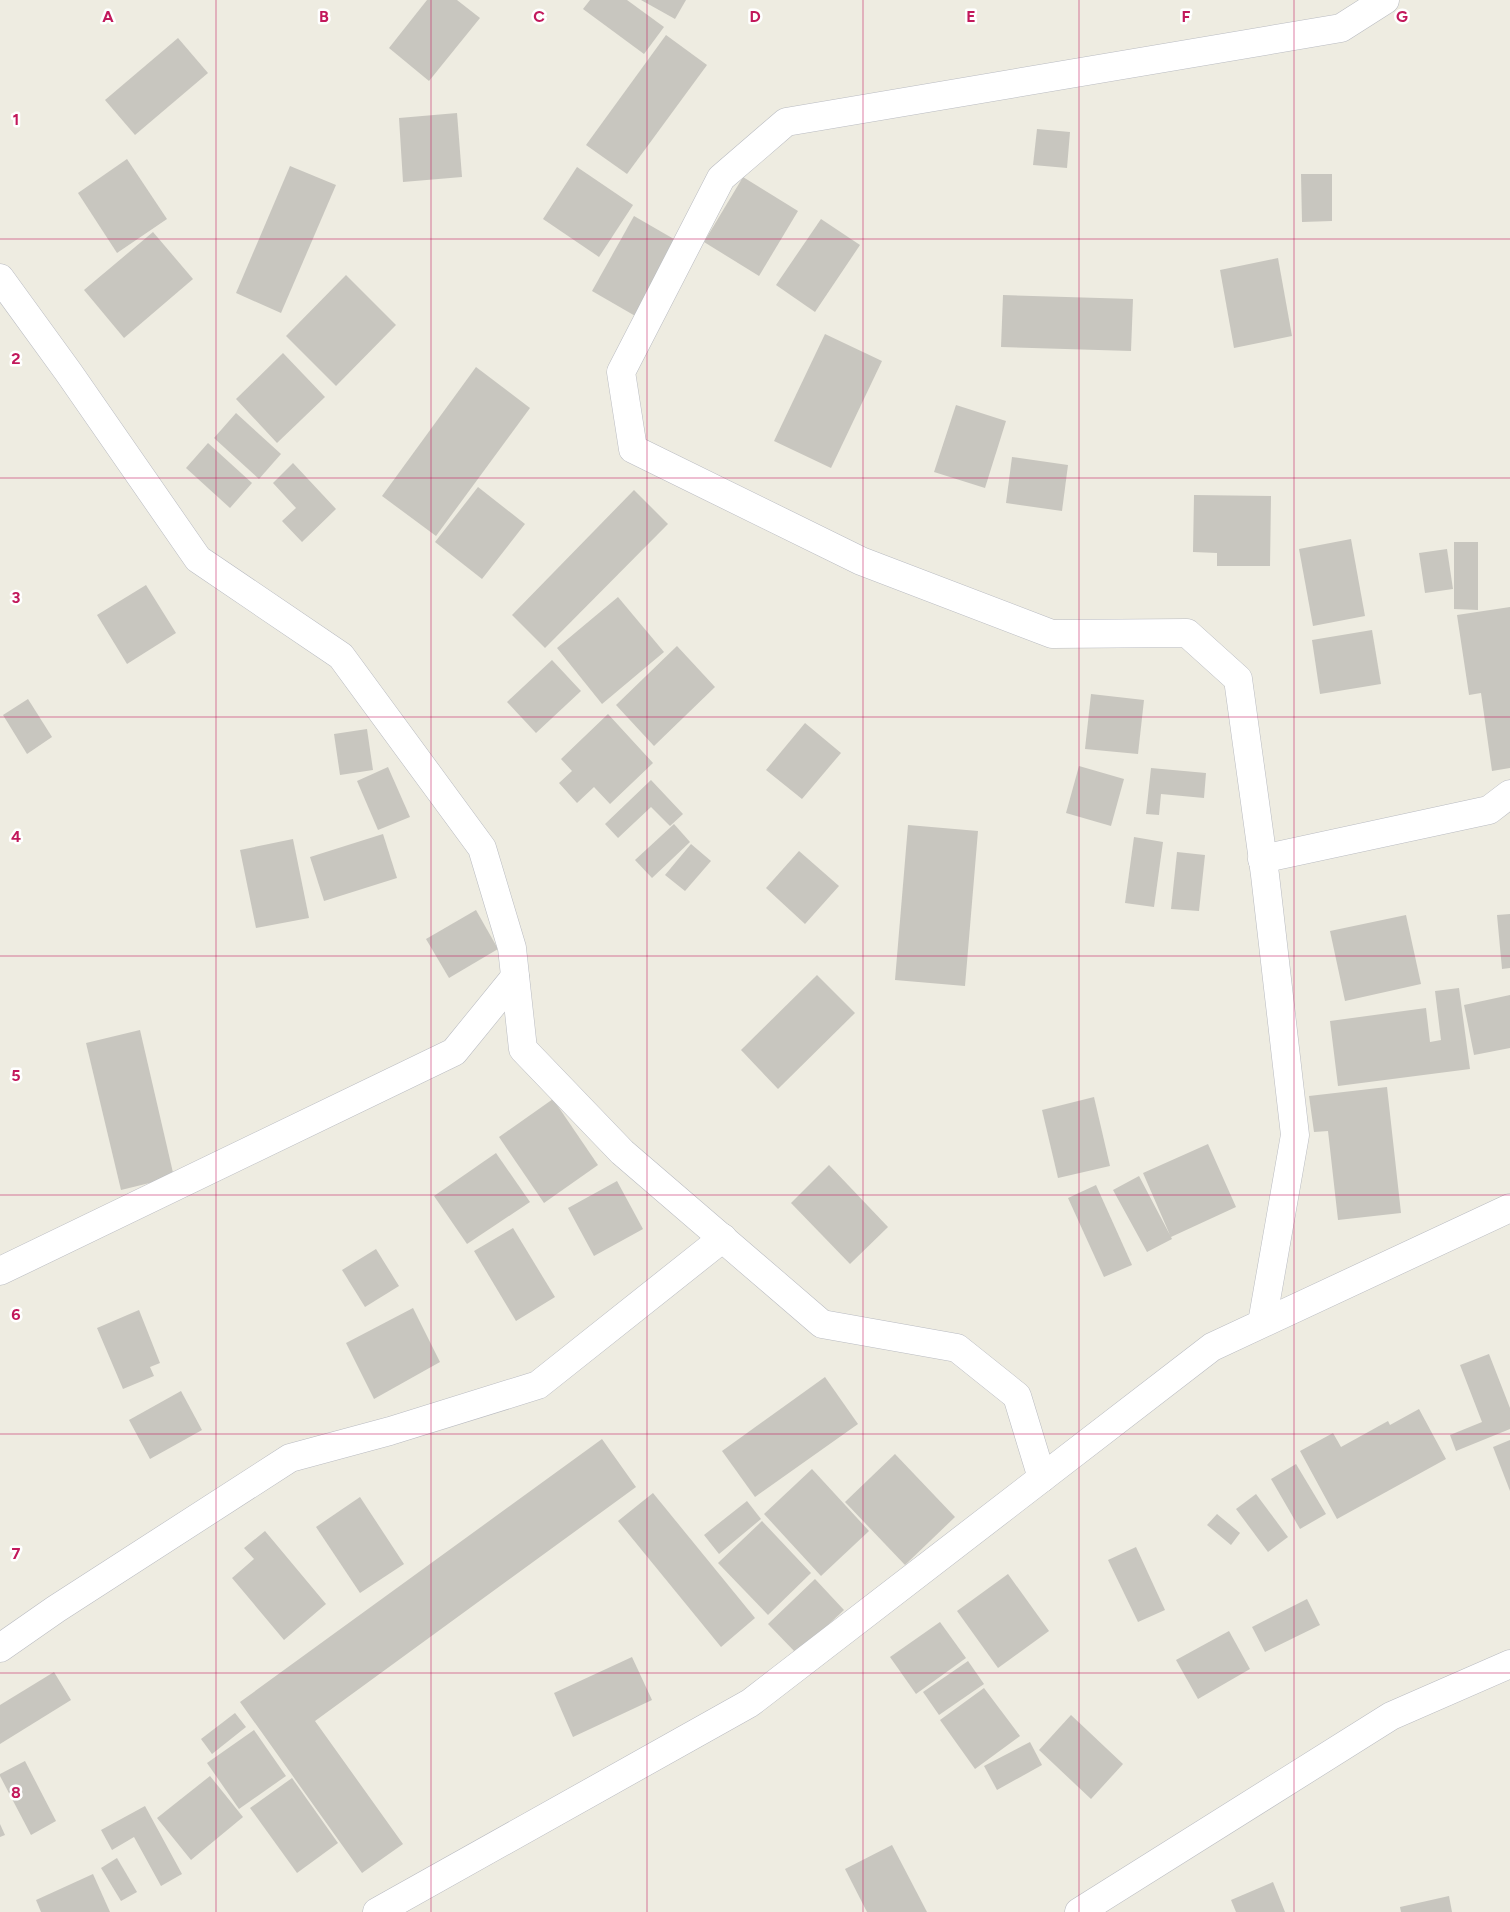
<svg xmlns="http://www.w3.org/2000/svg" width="1510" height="1912" font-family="Figtree,sans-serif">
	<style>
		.building { fill: #c8c6bf }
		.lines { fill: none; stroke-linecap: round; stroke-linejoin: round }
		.minor-casing { stroke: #b9bbc1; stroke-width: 29 }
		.minor { stroke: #fff; stroke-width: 28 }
		.grid { fill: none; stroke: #c2185b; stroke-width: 1; stroke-opacity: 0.55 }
		.grid-label { font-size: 16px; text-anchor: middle; font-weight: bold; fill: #c2185b; stroke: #fff; stroke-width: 5; stroke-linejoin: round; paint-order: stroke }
	</style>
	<rect width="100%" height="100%" fill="#eeece1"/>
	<!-- building -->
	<g class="building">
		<path d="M427,0H457L480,18L429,81L389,48Z"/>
		<path d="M590,0H627L664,27L644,54L583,9Z"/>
		<path d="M641,0H686L675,19Z"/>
		<path d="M666,35L707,65L627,174L586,145Z"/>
		<path d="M178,38L208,73L135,135L105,100Z"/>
		<path d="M457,113L462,177L403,182L399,118Z"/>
		<path d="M1037,129L1070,132L1067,168L1033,165Z"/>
		<path d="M127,159L167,219L117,253L78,193Z"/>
		<path d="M290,166L336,185L281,313L236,293Z"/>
		<path d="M577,167L633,205L599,257L543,219Z"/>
		<path d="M1301,174H1332V221L1302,222Z"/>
		<path d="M743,177L798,211L759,276L704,242Z"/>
		<path d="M634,216L679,242L637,317L592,291Z"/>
		<path d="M821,219L860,245L815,312L776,285Z"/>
		<path d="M153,232L193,279L124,338L84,290Z"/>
		<path d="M1278,258L1292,336L1234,348L1220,270Z"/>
		<path d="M346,275L396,325L336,386L286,336Z"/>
		<path d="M1003,295L1133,299L1131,351L1001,347Z"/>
		<path d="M825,334L882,361L831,468L774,441Z"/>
		<path d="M283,353L325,397L277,443L236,399Z"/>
		<path d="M476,367L530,408L436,536L382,496Z"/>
		<path d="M956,405L1006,421L985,488L934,472Z"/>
		<path d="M236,413L281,454L259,479L214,438Z"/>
		<path d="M208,443L252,483L230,508L186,468Z"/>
		<path d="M1012,457L1068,465L1062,511L1006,503Z"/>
		<path d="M293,463L336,509L302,542L282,521L296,508L273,483Z"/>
		<path d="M478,487L525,524L482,579L435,542Z"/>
		<path d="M634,490L668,524L545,648L512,615Z"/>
		<path d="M1194,495L1271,496L1270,566H1217V553L1193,552Z"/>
		<path d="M1351,539L1365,616L1313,626L1299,549Z"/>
		<path d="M1454,542H1478V610L1454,609Z"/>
		<path d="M1447,549L1453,589L1425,593L1419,553Z"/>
		<path d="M146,585L176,633L127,664L97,615Z"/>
		<path d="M618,597L664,652L602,704L557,648Z"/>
		<path d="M1510,607V768L1492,771L1481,693L1469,695L1457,615Z"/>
		<path d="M1372,630L1381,684L1320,694L1312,640Z"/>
		<path d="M677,646L715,687L654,746L616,705Z"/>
		<path d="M552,660L581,691L536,733L507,702Z"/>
		<path d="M1091,694L1144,700L1138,754L1085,749Z"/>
		<path d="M28,699L52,737L27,754L3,715Z"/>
		<path d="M608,714L653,763L610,804L594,787L577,803L559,783L572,771L561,759Z"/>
		<path d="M805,723L841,753L802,799L766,770Z"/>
		<path d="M367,729L373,770L340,775L334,734Z"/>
		<path d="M1079,766L1124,779L1111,826L1066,813Z"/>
		<path d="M388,767L410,817L378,830L357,781Z"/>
		<path d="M1151,768L1206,773L1204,798L1161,794L1159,815L1146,814Z"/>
		<path d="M651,780L683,814L670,826L651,807L618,838L605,824Z"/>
		<path d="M674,824L690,842L652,878L635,860Z"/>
		<path d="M908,825L978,831L965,986L895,980Z"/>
		<path d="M383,834L397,878L324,901L310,857Z"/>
		<path d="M1134,837L1163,842L1154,907L1125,903Z"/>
		<path d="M293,839L309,918L256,928L240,850Z"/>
		<path d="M691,844L711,861L685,891L665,875Z"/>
		<path d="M799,851L839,886L805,924L766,888Z"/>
		<path d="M1177,852L1205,855L1199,911L1171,909Z"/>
		<path d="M476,910L498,949L449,978L426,939Z"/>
		<path d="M1510,914V968L1502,969L1497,915Z"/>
		<path d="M1406,915L1421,984L1345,1001L1330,931Z"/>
		<path d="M817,975L855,1013L778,1089L741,1050Z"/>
		<path d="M1459,988L1470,1069L1338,1086L1330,1021L1426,1008L1430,1042L1441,1040L1435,991Z"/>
		<path d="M1510,995V1048L1474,1055L1464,1005Z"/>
		<path d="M140,1030L174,1177L121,1190L86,1043Z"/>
		<path d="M1387,1087L1401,1213L1338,1220L1328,1131L1314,1132L1309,1096Z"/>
		<path d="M1094,1097L1110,1166L1058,1178L1042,1110Z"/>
		<path d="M553,1099L598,1165L544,1203L499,1137Z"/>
		<path d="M1208,1144L1236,1207L1171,1237L1172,1239L1147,1252L1113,1190L1139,1176L1170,1235L1143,1173Z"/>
		<path d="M496,1153L530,1202L467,1244L434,1196Z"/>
		<path d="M829,1165L888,1227L850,1264L791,1203Z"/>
		<path d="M617,1181L643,1229L594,1256L568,1208Z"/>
		<path d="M1096,1185L1132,1265L1104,1277L1068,1198Z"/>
		<path d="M513,1228L555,1297L516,1321L474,1251Z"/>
		<path d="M376,1249L399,1286L365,1307L342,1270Z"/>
		<path d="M413,1308L440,1362L374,1399L346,1343Z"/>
		<path d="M139,1310L160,1363L150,1367L154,1376L123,1389L97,1328Z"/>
		<path d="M1489,1354L1510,1408V1429L1456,1451L1450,1435L1482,1422L1460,1365Z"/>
		<path d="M825,1377L858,1424L755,1497L722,1451Z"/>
		<path d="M181,1391L202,1430L150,1459L129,1420Z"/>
		<path d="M1419,1409L1446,1459L1337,1519L1300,1451L1333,1433L1341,1447L1388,1421L1390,1425Z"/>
		<path d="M602,1439L636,1487L315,1721L403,1844L362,1873L240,1702Z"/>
		<path d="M1510,1440V1491L1493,1447Z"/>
		<path d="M895,1454L955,1517L905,1565L845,1502Z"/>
		<path d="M1296,1464L1326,1514L1300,1529L1271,1479Z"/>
		<path d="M812,1469L869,1531L821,1576L764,1514Z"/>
		<path d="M653,1493L755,1618L721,1647L618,1521Z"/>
		<path d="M1256,1494L1288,1537L1268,1552L1236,1509Z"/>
		<path d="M360,1497L404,1564L360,1593L316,1527Z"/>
		<path d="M747,1501L761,1519L719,1554L704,1535Z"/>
		<path d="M1217,1514L1240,1533L1231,1545L1207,1525Z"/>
		<path d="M762,1521L811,1573L768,1615L718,1563Z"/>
		<path d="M265,1531L326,1604L284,1640L232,1578L254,1559L244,1548Z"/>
		<path d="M1136,1547L1165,1610L1138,1622L1108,1560Z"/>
		<path d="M1008,1574L1049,1631L998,1668L957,1611Z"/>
		<path d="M815,1579L844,1610L797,1654L768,1624Z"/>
		<path d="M1307,1599L1320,1625L1265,1652L1252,1627Z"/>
		<path d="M940,1622L966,1658L916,1694L890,1657Z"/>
		<path d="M1229,1631L1250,1669L1198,1699L1176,1660Z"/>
		<path d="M632,1657L652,1700L573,1737L554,1693Z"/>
		<path d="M968,1661L984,1684L939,1715L923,1692Z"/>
		<path d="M54,1672L71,1700L0,1744V1705Z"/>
		<path d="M984,1688L1020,1736L975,1769L940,1720Z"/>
		<path d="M235,1713L246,1727L212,1754L201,1739Z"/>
		<path d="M1071,1715L1123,1764L1091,1799L1039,1750Z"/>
		<path d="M254,1730L286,1776L239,1809L207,1763Z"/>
		<path d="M1030,1742L1042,1765L997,1790L984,1766Z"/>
		<path d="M25,1761L56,1821L31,1835L0,1776V1774Z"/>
		<path d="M210,1776L243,1817L191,1860L157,1818Z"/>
		<path d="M292,1778L338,1843L297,1873L250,1808Z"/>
		<path d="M145,1806L182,1874L161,1886L134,1837L112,1850L101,1830Z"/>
		<path d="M0,1824L5,1835L0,1837Z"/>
		<path d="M892,1845L927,1912H867L845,1869Z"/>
		<path d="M117,1858L137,1892L121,1901L101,1868Z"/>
		<path d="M93,1874L110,1912H41L36,1900Z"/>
		<path d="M1273,1882L1285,1912H1236L1231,1900Z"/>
		<path d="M1449,1896L1452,1912H1401L1400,1907Z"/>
	</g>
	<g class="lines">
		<!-- minor casing -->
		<g class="minor-casing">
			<g id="minor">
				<path d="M0,278L69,373L198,559L341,656L482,848L512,948L523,1049L622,1152L822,1324L957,1348L1017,1396L1042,1478"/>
				<path d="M1262,859L1489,810L1510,794"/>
				<path d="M0,1271L454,1052L515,977"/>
				<path d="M1262,1323L1295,1135L1265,875L1238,679L1187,633L1052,634L861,561L633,449L621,372L721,178L786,122L1341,28L1385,0"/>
				<path d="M0,1648L56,1609L290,1458L390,1431L538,1385L723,1238"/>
				<path d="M377,1912L750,1703L1212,1347L1510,1208"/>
				<path d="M1079,1912L1391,1716L1510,1664"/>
			</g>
		</g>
		<!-- minor -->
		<use href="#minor" class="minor"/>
	</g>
	<!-- grid -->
	<path class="grid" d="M216,0V1912M431,0V1912M647,0V1912M863,0V1912M1079,0V1912M1294,0V1912M0,239H1510M0,478H1510M0,717H1510M0,956H1510M0,1195H1510M0,1434H1510M0,1673H1510"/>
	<g class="grid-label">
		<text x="108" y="22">A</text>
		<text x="324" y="22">B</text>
		<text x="539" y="22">C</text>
		<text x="755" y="22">D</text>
		<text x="971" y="22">E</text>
		<text x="1186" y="22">F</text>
		<text x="1402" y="22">G</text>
		<text x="16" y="125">1</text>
		<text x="16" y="364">2</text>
		<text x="16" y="603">3</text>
		<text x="16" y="842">4</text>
		<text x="16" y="1081">5</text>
		<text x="16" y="1320">6</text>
		<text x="16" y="1559">7</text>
		<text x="16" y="1798">8</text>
	</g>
</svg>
